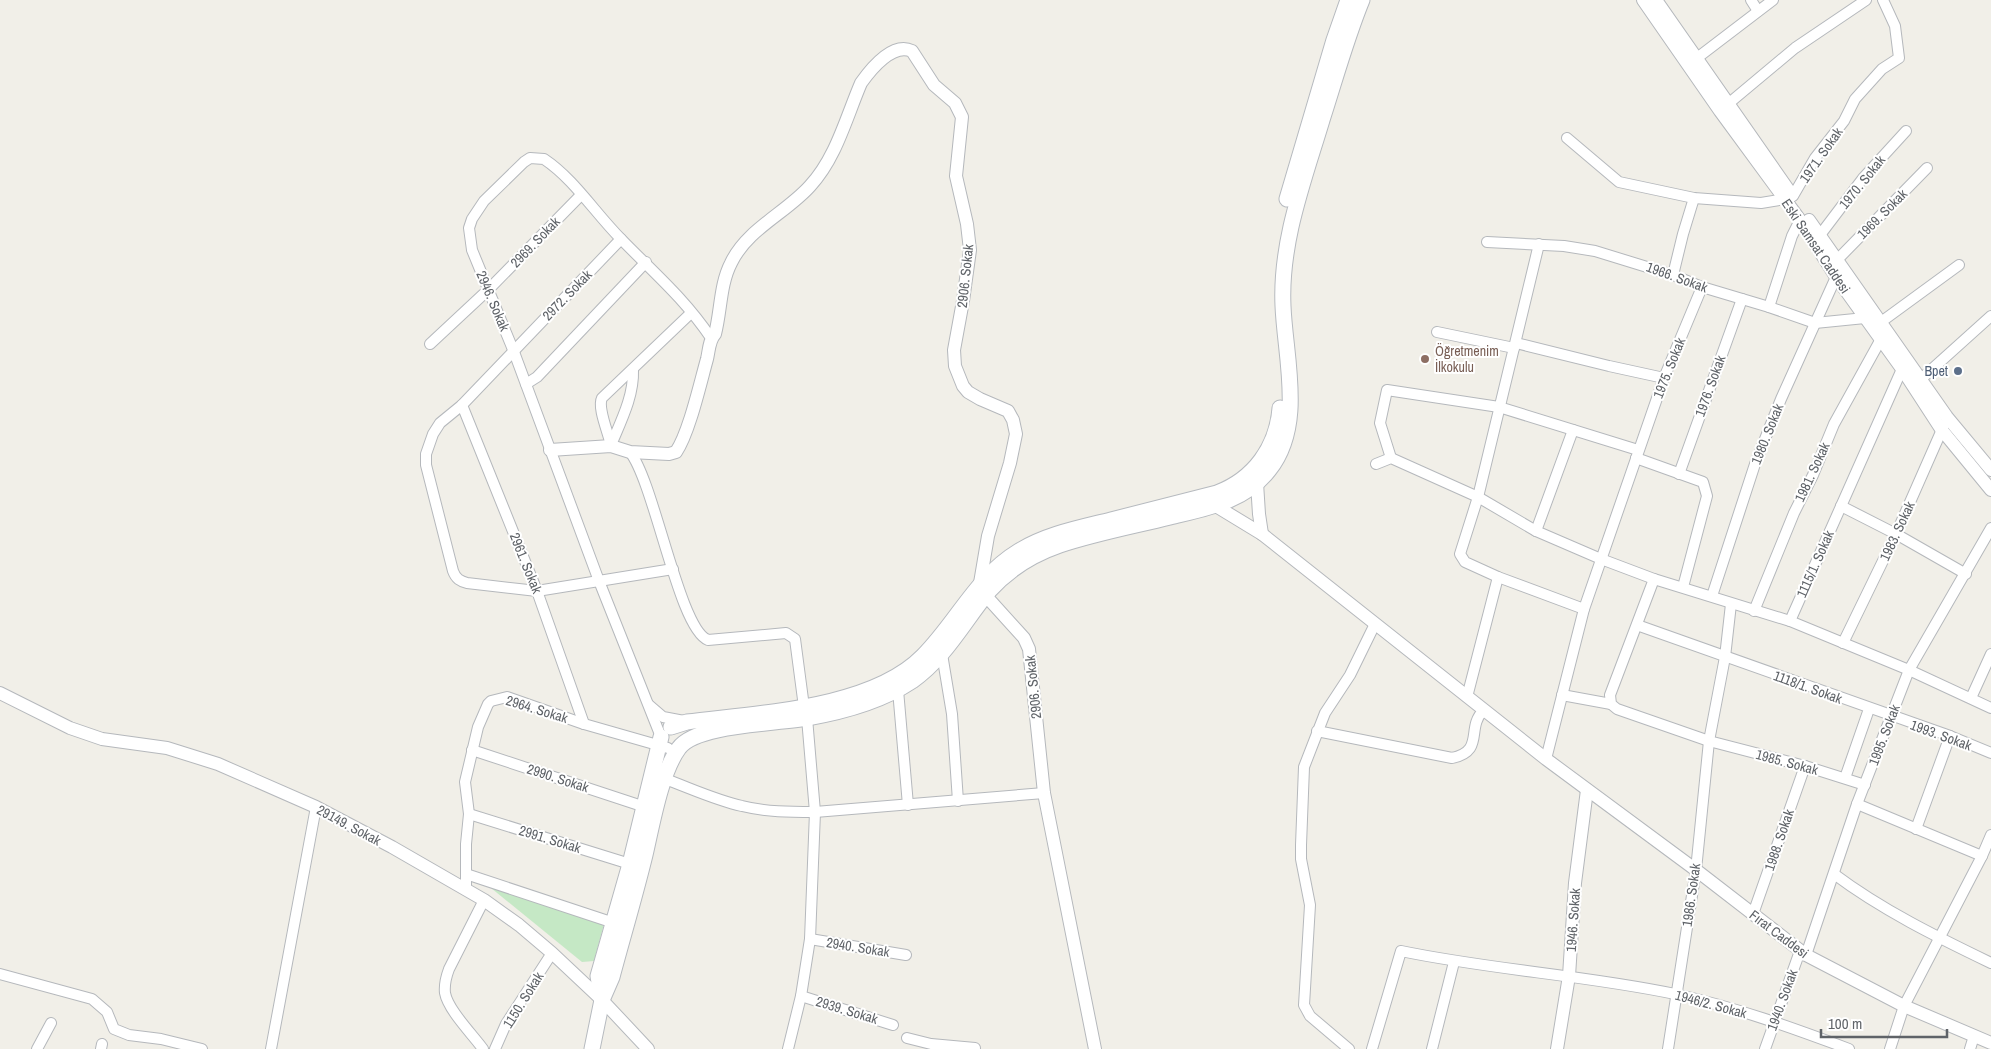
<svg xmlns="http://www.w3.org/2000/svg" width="1991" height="1049" font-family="'Archivo Narrow',sans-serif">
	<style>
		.green { fill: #c5e8c5 }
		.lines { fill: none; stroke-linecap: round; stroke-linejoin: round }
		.minor-casing { stroke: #b5b8bc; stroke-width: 12 }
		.tertiary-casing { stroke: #b5b8bc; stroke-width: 14 }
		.secondary-casing { stroke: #b6babf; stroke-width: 17 }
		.minor { stroke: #fff; stroke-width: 10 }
		.tertiary { stroke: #fff; stroke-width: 12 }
		.secondary { stroke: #fff; stroke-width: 15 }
		.education-dot { fill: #8d6e63; stroke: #fff; stroke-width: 2 }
		.service-dot { fill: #5c6f8a; stroke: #fff; stroke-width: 2 }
		.labels { text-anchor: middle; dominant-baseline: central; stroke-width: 4; stroke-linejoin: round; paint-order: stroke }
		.street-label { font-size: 14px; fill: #5f6368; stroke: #fff }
		.education-label { font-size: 14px; fill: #785e54; stroke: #fff; text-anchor: start }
		.service-label { font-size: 14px; fill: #4e5e75; stroke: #fff; text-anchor: end }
	</style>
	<rect width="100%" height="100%" fill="#f1efe8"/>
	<!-- green -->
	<path class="green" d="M493,886L604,924L594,961L582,962L491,888Z"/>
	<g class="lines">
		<!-- minor casing -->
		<g class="minor-casing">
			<g id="minor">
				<path d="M1751,0L1758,11"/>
				<path d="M1697,58L1773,0"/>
				<path d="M1728,104L1795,48L1866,0"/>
				<path d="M1567,138L1619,182L1694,198L1761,203L1785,199L1793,196L1815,158L1844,121L1855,99L1882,69L1899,58L1895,26L1883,0"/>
				<path d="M1820,235L1864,177L1906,131"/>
				<path d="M621,239L462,405L440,423L433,434L426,454V465L453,571C456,579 460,581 467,583L537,591L673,569"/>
				<path d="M1487,242L1564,246L1595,251L1673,275L1702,287L1769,307L1815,323L1865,318"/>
				<path d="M1539,244L1478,497L1460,554L1465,562L1498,577L1584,609"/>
				<path d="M1837,260L1927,168"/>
				<path d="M1673,275L1683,234L1694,198"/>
				<path d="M1769,307L1792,236L1800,220"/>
				<path d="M1881,322L1959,265"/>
				<path d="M1437,332L1514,348"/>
				<path d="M1516,343L1609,366L1664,378"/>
				<path d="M430,344L489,289L581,195"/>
				<path d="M1921,379L1991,316"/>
				<path d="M526,384L537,377L646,262"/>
				<path d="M462,405L537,591L584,724"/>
				<path d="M611,445C621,421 634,396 633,370"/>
				<path d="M611,446C609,434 597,408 602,398L691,313"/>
				<path d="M630,452C655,484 679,629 708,640L786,633L795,639L804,707"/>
				<path d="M1391,458L1380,423L1387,390L1499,407L1638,450"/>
				<path d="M1636,458L1703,482L1707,496L1683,587"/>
				<path d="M1376,464L1391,458L1478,497L1536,531L1601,559L1654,579L1790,621L1909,670L1991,708"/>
				<path d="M1679,474L1742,299"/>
				<path d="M1841,506L1896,534L1966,574"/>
				<path d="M1536,531L1573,430"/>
				<path d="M1654,579L1610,695L1611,704L1617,709L1709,741L1805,766L1865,785"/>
				<path d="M1712,596L1755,464L1781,399L1836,277"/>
				<path d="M1754,611L1794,513L1813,475L1834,424L1881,339"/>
				<path d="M1790,621L1902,369"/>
				<path d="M1637,625L1950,736L1991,753"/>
				<path d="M1843,643L1896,534L1944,425"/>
				<path d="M942,654L952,714L958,801"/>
				<path d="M898,690L908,805"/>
				<path d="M1562,695L1611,704"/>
				<path d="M1467,697L1498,577"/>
				<path d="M1971,698L1991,654"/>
				<path d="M649,705L663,717L684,721"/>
				<path d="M1317,731L1452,758C1485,751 1466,728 1483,711"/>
				<path d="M661,737L599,581L514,352L472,250L469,228L472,219L484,201L524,162L530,158L544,159C574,179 595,213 621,239C654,273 684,298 711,338"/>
				<path d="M472,750L645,807"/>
				<path d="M1546,759L1584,609L1664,378L1702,287"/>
				<path d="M1845,778L1869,709"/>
				<path d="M665,779C690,788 715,800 742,806C766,812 790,812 815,812L1044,793"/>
				<path d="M1857,804L1982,856"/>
				<path d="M469,814L630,864"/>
				<path d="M1916,829L1950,736"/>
				<path d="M466,874L614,923"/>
				<path d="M1834,874C1882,910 1937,937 1991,963"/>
				<path d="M466,889V844L469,814L465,782L478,727L488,704L491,701L507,697L584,724L668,748"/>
				<path d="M1753,914L1805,766"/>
				<path d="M810,939L906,955"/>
				<path d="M1806,955L1857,804L1909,670L1991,528"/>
				<path d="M0,974L92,999L107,1012L114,1029L129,1035L161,1039L202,1049"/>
				<path d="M801,996L893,1025"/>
				<path d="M907,1038L931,1044L975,1048"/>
				<path d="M37,1049L51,1023"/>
				<path d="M101,1049L102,1044"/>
				<path d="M271,1049L316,807"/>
				<path d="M483,1049C473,1035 448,1010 445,993C444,984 446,977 449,969L484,900"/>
				<path d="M495,1049L506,1024L552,953"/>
				<path d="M788,1049L801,996L810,939L815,812L807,718"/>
				<path d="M1349,1049L1310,1016L1304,1005L1310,905L1301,859V845L1304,767L1325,713L1350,675L1375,624"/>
				<path d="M1372,1049L1401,951C1492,970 1585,975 1675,994C1735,1007 1793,1028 1849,1049"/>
				<path d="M1432,1049L1454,962"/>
				<path d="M1668,1049L1696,870L1709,741L1725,657L1731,604"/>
				<path d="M1765,1049L1800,951"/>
				<path d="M1890,1049L1904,1006L1982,856L1991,835"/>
				<path d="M1970,1049L1974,1036"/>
			</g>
		</g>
		<!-- tertiary casing -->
		<g class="tertiary-casing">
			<g id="tertiary">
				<path d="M1643,0L1720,111L1800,220L1836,277L1902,369L1941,429L1991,490"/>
				<path d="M1656,0L1792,195"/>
				<path d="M1809,220L1947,417L1991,470"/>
				<path d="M550,450L611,446L630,452L669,454L676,452C689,433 700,384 707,359C709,351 709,340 715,334C721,311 720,284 731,263C747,229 786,213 810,186C836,158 846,118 861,83C871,69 893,42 912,51L934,85L955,103L962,117L956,176L967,224L970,250L963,301L954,350L955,366L963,386L968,392L980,399L1008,411L1013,420L1016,434L1010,463L988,536L980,583L986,596L1024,638L1029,649L1044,793L1095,1049"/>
				<path d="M1257,483L1259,514L1262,534"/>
				<path d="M1212,499L1216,506L1262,534L1546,759L1696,870L1806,955L1904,1006L1991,1043"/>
				<path d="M0,693L70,728L102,739L167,748L218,764L316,807L392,847L484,900L519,925L552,953L602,1000L648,1049"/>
				<path d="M1557,1049L1569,976L1575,883L1587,790"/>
			</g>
		</g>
		<!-- secondary casing -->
		<g class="secondary-casing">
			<g id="secondary">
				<path d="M1287,199L1334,40L1348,0"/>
				<path d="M671,727L687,722C757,713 871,709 923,656C957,622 976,577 1019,551C1047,534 1079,528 1111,520C1147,511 1182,502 1217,493C1254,479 1277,447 1280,408"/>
				<path d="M602,1000L598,976L630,864L661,737"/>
				<path d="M592,1049L602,1000L612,977C623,936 635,896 645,855C652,825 661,772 679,748C696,724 777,724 807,718C842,712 882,701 912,681C946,657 964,621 990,590C1009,569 1034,554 1060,545C1096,533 1134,526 1170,517C1207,508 1244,502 1269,470C1305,425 1285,358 1283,306C1280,242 1304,180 1322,120C1335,80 1346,39 1362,0"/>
			</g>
		</g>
		<!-- minor -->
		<use href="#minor" class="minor"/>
		<!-- tertiary -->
		<use href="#tertiary" class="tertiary"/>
		<!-- secondary -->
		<use href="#secondary" class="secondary"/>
	</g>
	<!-- markers -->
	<circle class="education-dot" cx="1425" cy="359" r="5"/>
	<circle class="service-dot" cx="1958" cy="371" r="5"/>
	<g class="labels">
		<!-- street labels -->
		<g class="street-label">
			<text transform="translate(1821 155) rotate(-55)">1971. Sokak</text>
			<text transform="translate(1862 182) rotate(-51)">1970. Sokak</text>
			<text transform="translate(1882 214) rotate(-45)">1969. Sokak</text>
			<text transform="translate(535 242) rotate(-46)">2969. Sokak</text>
			<text transform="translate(1816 246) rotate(56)">Eski Samsat Caddesi</text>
			<text transform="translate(965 276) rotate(-84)">2906. Sokak</text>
			<text transform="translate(1677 277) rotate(20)">1966. Sokak</text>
			<text transform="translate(567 295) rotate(-46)">2972. Sokak</text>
			<text transform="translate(493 301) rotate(67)">2946. Sokak</text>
			<text transform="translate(1669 368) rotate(-68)">1975. Sokak</text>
			<text transform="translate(1710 386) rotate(-70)">1976. Sokak</text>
			<text transform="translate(1767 434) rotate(-68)">1980. Sokak</text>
			<text transform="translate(1812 472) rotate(-65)">1981. Sokak</text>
			<text transform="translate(1897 531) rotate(-65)">1983. Sokak</text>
			<text transform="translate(526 563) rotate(68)">2961. Sokak</text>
			<text transform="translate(1815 564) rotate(-66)">1115/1. Sokak</text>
			<text transform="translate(1033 687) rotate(-96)">2906. Sokak</text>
			<text transform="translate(1808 687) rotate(20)">1118/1. Sokak</text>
			<text transform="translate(537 709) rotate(17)">2964. Sokak</text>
			<text transform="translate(1884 735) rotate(-69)">1995. Sokak</text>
			<text transform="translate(1941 735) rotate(20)">1993. Sokak</text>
			<text transform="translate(1787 762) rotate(15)">1985. Sokak</text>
			<text transform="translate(558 778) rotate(18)">2990. Sokak</text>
			<text transform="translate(349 825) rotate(28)">29149. Sokak</text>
			<text transform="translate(550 839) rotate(17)">2991. Sokak</text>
			<text transform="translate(1779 840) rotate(-71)">1988. Sokak</text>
			<text transform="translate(1691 895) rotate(-82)">1986. Sokak</text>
			<text transform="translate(1573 920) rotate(-86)">1946. Sokak</text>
			<text transform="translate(1779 934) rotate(37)">Fırat Caddesi</text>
			<text transform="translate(858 947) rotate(9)">2940. Sokak</text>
			<text transform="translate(523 1000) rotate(-58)">1150. Sokak</text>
			<text transform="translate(1782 1000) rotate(-70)">1940. Sokak</text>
			<text transform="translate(1711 1004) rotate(15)">1946/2. Sokak</text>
			<text transform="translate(847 1010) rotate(17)">2939. Sokak</text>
		</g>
		<!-- education labels -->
		<g class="education-label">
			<text x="1435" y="351">Öğretmenim<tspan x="1435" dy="16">İlkokulu</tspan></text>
		</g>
		<!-- service labels -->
		<g class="service-label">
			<text x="1948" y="371">Bpet</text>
		</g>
	</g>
	<!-- scale -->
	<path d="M1821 1029v8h126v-8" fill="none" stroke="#5f6368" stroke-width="2.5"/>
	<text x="1828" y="1029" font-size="15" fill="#5f6368" stroke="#ffffff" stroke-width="4" paint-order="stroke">100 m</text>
</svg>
